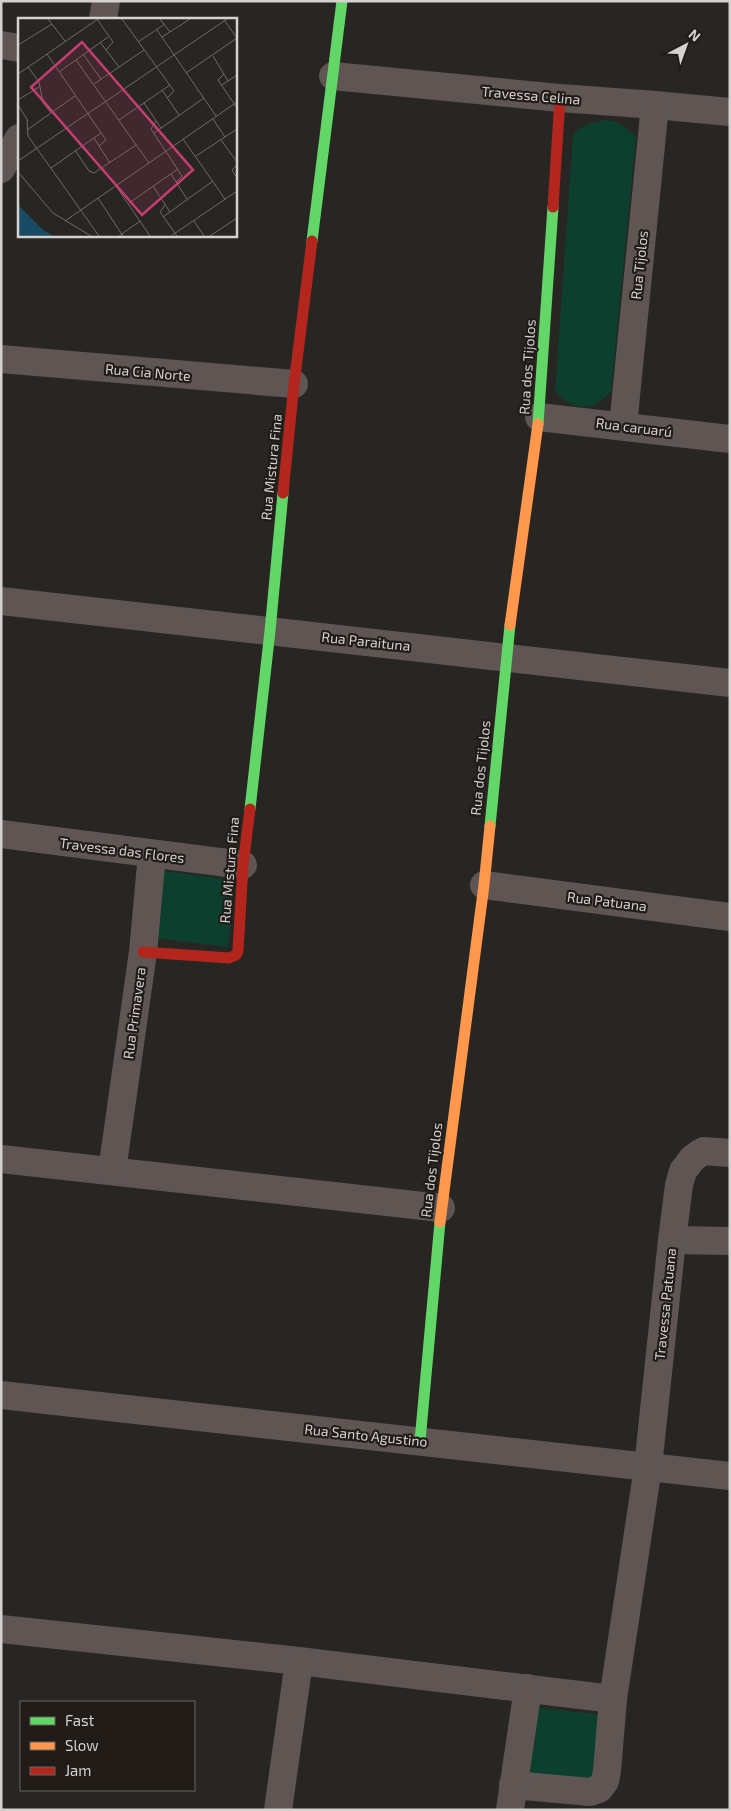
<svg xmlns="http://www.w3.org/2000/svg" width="731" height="1811" font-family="'Exo 2',sans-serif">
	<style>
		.grass { fill: #0c3f2d }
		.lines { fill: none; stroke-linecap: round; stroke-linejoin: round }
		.street { stroke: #5f5654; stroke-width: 28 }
		.fast { stroke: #63d668; stroke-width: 11 }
		.slow { stroke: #ff974d; stroke-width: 11 }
		.jam { stroke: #b3261e; stroke-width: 11 }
		.labels { text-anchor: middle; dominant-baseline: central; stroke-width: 4.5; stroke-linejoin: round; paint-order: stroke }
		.street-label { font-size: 14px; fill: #d5d1ce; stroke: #211c17 }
		.inset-road { fill: none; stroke: #6d6a67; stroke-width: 1 }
		.view { fill: #c63d72; fill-opacity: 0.15; stroke: #c63d72; stroke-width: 2.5 }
		.inset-edge { fill: none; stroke: #d5d1ce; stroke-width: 2.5 }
	</style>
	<rect width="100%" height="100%" fill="#282623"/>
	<!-- grass -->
	<g class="grass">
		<path d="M605,120C619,122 627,127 636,137L611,391C593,412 573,412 555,391L573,135C583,125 591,122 605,120Z"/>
		<path d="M162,871L235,880L228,947L155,938Z"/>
		<path d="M532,1707L605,1715L598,1782L525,1774Z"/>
	</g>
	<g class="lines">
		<!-- street -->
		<g class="street">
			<path d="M103,19L106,1"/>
			<path d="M1,45L19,48"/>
			<path d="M333,76L560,98L655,105L730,112"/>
			<path d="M1,169L19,138"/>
			<path d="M1,359L294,384"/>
			<path d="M539,417L730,439"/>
			<path d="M623,426L655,105"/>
			<path d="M1,601L730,683"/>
			<path d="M1,834L243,865"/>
			<path d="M484,885L730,917"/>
			<path d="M1,1159L441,1208"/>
			<path d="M112,1171L143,952L152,854"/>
			<path d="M672,1240L730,1241"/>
			<path d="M1,1395L730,1476"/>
			<path d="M1,1629L299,1661L613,1699"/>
			<path d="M513,1785L590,1792L599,1789L605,1781L607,1771L613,1699L648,1467L672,1240L679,1185L683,1171L692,1159L700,1153L704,1151L730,1153"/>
			<path d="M278,1810L299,1661"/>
			<path d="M510,1810L528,1688"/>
		</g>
		<!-- fast -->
		<g class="fast">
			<path d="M312,241L342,1"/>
			<path d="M538,424L553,207"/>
			<path d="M250,809L270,631L283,493"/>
			<path d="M490,826L510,625"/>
			<path d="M420,1441L440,1222"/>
		</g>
		<!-- slow -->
		<g class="slow">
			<path d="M510,625L538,424"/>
			<path d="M440,1222L484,885L490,826"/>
		</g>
		<!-- jam -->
		<g class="jam">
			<path d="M553,207L560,98"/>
			<path d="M283,493L294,384L312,241"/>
			<path d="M143,952L229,958L236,955L238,951L243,865L250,809"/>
		</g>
	</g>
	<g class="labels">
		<!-- street labels -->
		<g class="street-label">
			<text transform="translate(531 95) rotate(5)">Travessa Celina</text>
			<text transform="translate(639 265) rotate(-84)">Rua Tijolos</text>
			<text transform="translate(527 367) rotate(-86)">Rua dos Tijolos</text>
			<text transform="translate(148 372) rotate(5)">Rua Cia Norte</text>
			<text transform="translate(634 427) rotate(7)">Rua caruarú</text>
			<text transform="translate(271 467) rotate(-84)">Rua Mistura Fina</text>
			<text transform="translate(366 641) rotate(6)">Rua Paraituna</text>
			<text transform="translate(480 768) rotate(-84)">Rua dos Tijolos</text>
			<text transform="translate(122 850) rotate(7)">Travessa das Flores</text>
			<text transform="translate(229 870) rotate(-85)">Rua Mistura Fina</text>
			<text transform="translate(607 901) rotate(7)">Rua Patuana</text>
			<text transform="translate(134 1013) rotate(-82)">Rua Primavera</text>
			<text transform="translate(431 1170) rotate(-83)">Rua dos Tijolos</text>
			<text transform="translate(665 1304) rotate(-84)">Travessa Patuana</text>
			<text transform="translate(366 1435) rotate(6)">Rua Santo Agustino</text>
		</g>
	</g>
	<!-- overview -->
	<g transform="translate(18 18)">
		<rect width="219" height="219" fill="#282623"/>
		<path d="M0,187L25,212L36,218H0Z" fill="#174c64"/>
		<path class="inset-road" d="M30,1L47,23M79,1L95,24L88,32M104,1L156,73L149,80M142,1L152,14M206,2L219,20M139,12L198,98M144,19L172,1M82,24L101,49M120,24L147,6M0,27L34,6M29,36L88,122L81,128M65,36L83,61M195,38L210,63M58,42L131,145M10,49L21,64L25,85L33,95M41,54L90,19M168,55L219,20M0,56L80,1M206,56L200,62L219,90M76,66L126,32M204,67L219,57M144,72L161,97M0,82L21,69M126,85L143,110M0,87L10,103M195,101L207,119M9,102L10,118L81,218M101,102L152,67M138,103L133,111L164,158L158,164M9,112L57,78M136,115L186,80M76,120L92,145M165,121L207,181M203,122L219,144M57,132L71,153L76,155L118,127M178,138L219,111M0,143L209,1M219,147L214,152L219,160M33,150L83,115M0,154L35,195L73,218M153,156L169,181M98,168L132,218M135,168L152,194M80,180L105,218M111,185L160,151M147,187L142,194L159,218M145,199L195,163M47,203L219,84M176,203L186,218M101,218L122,203M153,218L219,173M192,218L219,200"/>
		<path class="view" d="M64,24L175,152L124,197L13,69Z"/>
		<rect width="219" height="219" class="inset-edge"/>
	</g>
	<!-- border -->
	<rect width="731" height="1811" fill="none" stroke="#d5d1ce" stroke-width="5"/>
	<!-- legend -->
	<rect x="20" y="1701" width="175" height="90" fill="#211c17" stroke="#696460"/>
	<rect x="30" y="1717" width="25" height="8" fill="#63d668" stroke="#696460"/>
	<text x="65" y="1726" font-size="15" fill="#d5d1ce">Fast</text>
	<rect x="30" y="1742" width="25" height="8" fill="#ff974d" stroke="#696460"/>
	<text x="65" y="1751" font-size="15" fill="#d5d1ce">Slow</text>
	<rect x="30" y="1767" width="25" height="8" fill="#b3261e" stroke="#696460"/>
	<text x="65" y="1776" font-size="15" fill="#d5d1ce">Jam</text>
	<!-- north arrow -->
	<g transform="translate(686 45) rotate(41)" stroke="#211c17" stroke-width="4" paint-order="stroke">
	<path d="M0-4L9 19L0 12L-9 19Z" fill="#d5d1ce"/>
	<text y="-8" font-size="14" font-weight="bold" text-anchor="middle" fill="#d5d1ce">N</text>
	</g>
</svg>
